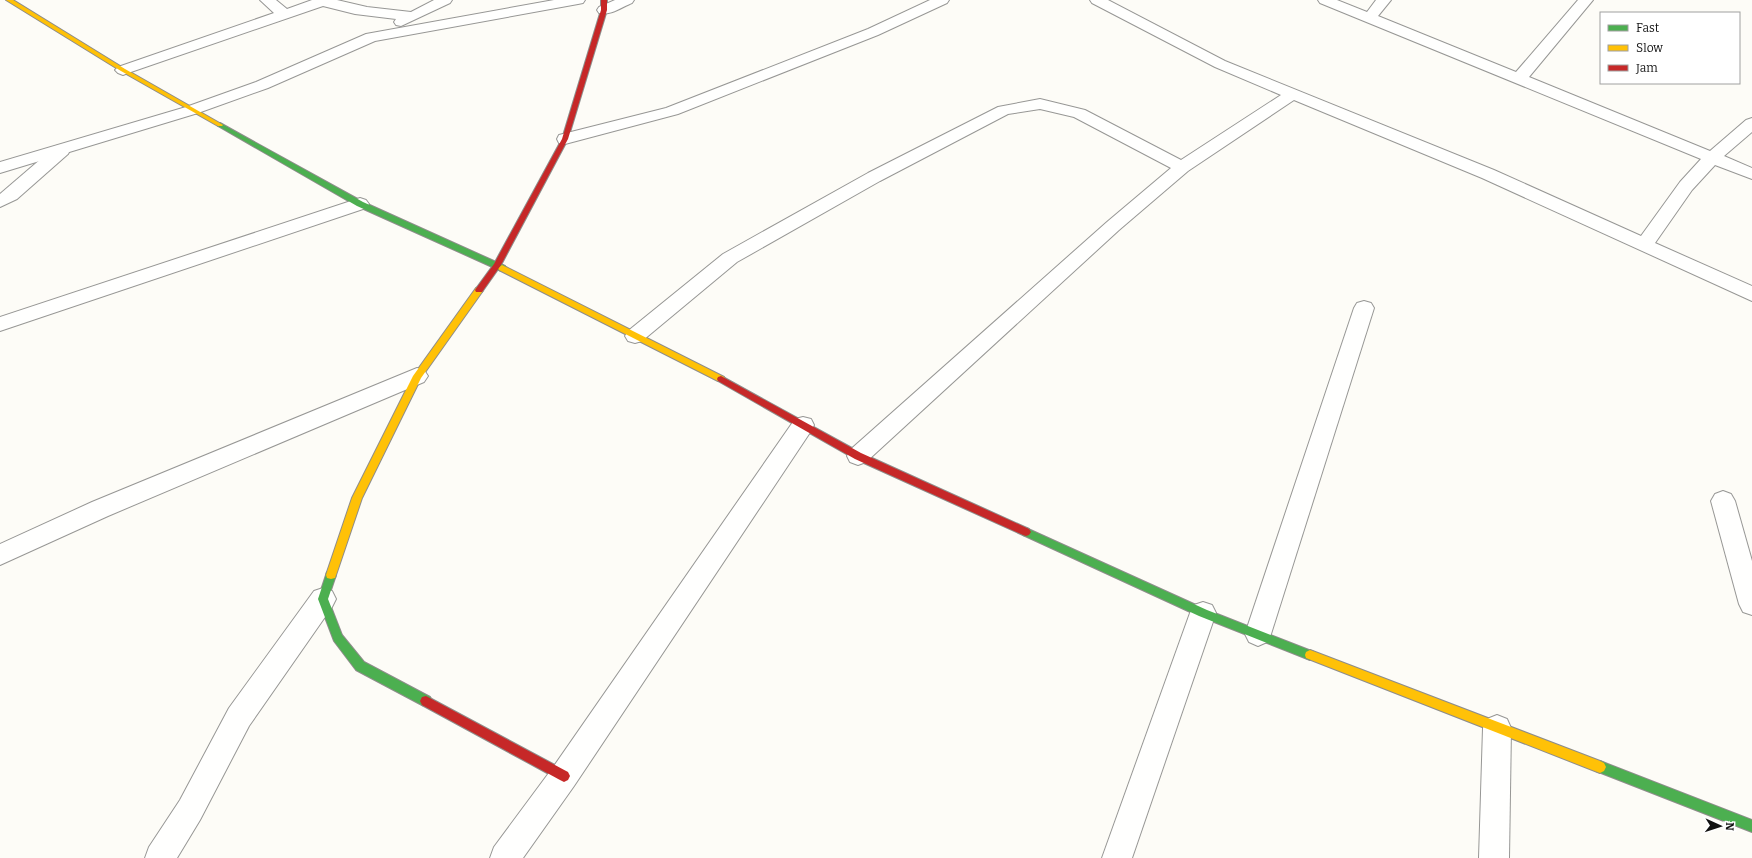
<svg xmlns="http://www.w3.org/2000/svg" width="1752" height="858" font-family="Bitter,serif">
	<style>
		.lines { fill: none; stroke-linecap: round; stroke-linejoin: round }
		.lane-casing { stroke: #979795; stroke-width: 2 }
		.street-casing { stroke: #979795; stroke-width: 2 }
		.fast-casing { stroke: #8e8d8b; stroke-width: 2 }
		.slow-casing { stroke: #8e8d8b; stroke-width: 2 }
		.jam-casing { stroke: #8e8d8b; stroke-width: 2 }
		.lane { fill: #fffffe; fill-rule: evenodd }
		.street { fill: #fffffe; fill-rule: evenodd }
		.fast { fill: #4caf50; fill-rule: evenodd }
		.slow { fill: #ffc107; fill-rule: evenodd }
		.jam { fill: #c62828; fill-rule: evenodd }
	</style>
	<rect width="100%" height="100%" fill="#fdfcf7"/>
	<g class="lines">
		<!-- lane casing -->
		<g class="lane-casing">
			<path id="lane" d="M62,145L68,146L70,150L68,154L17,199L0,207V194L56,146Z"/>
		</g>
		<!-- street casing -->
		<g class="street-casing">
			<g id="street">
				<path d="M260,0H276L287,9L312,0H337L367,7L411,12L434,0H452L450,3L401,26L396,25L394,22L396,19L355,14L323,6L128,73L123,75L118,73L115,70L118,67L274,13Z"/>
				<path d="M554,0H585L583,3L578,4L375,41L268,88L198,113L0,173V162L186,107L256,82L366,34Z"/>
				<path d="M615,0H634L632,3C622,7 610,16 599,13L597,10L599,7Z"/>
				<path d="M930,0H949L947,3L878,35L678,114L565,144L559,143L557,139L559,135L666,108L868,29Z"/>
				<path d="M1090,0H1108L1225,61L1494,170L1641,236L1680,182L1701,159L1320,3L1318,0H1337L1367,12L1376,0H1391L1378,16L1516,72L1578,0H1593L1529,77L1710,151L1746,120L1752,118V132L1724,156L1752,168V179L1715,165L1692,190L1655,243L1752,286V301L1482,178L1294,100L1188,171L1119,230L866,462L858,465L850,462L847,456L850,450L1107,222L1171,168L1074,117L1040,109L1008,114L880,181L737,262L642,341L635,343L628,341L625,336L628,331L723,254L868,173L998,107L1040,99L1085,110L1181,160L1281,95L1215,67L1092,3Z"/>
				<path d="M360,198L366,200L369,204L366,208L0,331V317Z"/>
				<path d="M1364,301L1371,303L1374,308L1271,634L1267,642L1258,646L1249,642L1245,634L1354,308L1357,303Z"/>
				<path d="M417,368L424,370L428,376L424,382L108,516L0,565V544L92,502Z"/>
				<path d="M803,417L811,419L814,425L811,431L574,786L523,858H490L494,847L554,766L795,419Z"/>
				<path d="M1723,491L1731,494L1735,501L1752,561V615L1743,612L1739,604L1711,501L1715,494Z"/>
				<path d="M323,588L332,591L336,599L332,607L249,726L200,820L177,858H145L149,847L180,800L229,708L314,591Z"/>
				<path d="M1203,602L1212,605L1216,613L1132,858H1102L1190,613L1194,605Z"/>
				<path d="M1497,715L1507,719L1511,728L1509,858H1479L1483,728L1487,719Z"/>
			</g>
		</g>
		<!-- fast casing -->
		<g class="fast-casing">
			<g id="fast">
				<path d="M220,123L363,202L505,266L506,268L502,271L499,270L357,206L218,126V124Z"/>
				<path d="M1026,528L1207,610L1314,652L1315,655L1314,658L1310,660L1199,616L1023,535L1021,532L1023,529Z"/>
				<path d="M331,571L335,572L336,575L328,599L342,635L364,662L430,697L432,701L430,705L426,706L422,705L356,670L334,641L318,599L327,572Z"/>
				<path d="M1600,761L1752,820V832L1596,771L1594,767L1596,763Z"/>
			</g>
		</g>
		<!-- slow casing -->
		<g class="slow-casing">
			<g id="slow">
				<path d="M6,0H13L125,69L223,125L222,126H218L121,71Z"/>
				<path d="M502,265L724,377L725,379L724,381H718L499,270L498,268Z"/>
				<path d="M479,287L482,288L483,290L482,292L421,378L362,498L336,575L335,578L331,579L327,578L326,575L352,498L413,376L476,288Z"/>
				<path d="M1310,650L1600,761L1604,763L1606,767L1604,771L1600,773L1306,658L1305,655L1306,652Z"/>
			</g>
		</g>
		<!-- jam casing -->
		<g class="jam-casing">
			<g id="jam">
				<path d="M601,0H607V10L568,139L501,265L482,292H476L475,290L494,264L562,139L601,10Z"/>
				<path d="M721,376L861,453L1029,529L1031,532L1029,535L1026,536L1023,535L855,459L718,381L717,379L718,377Z"/>
				<path d="M426,696L568,772L570,776L568,780L564,782L560,780L422,705L420,701L422,697Z"/>
			</g>
		</g>
		<!-- lane -->
		<use href="#lane" class="lane"/>
		<!-- street -->
		<use href="#street" class="street"/>
		<!-- fast -->
		<use href="#fast" class="fast"/>
		<!-- slow -->
		<use href="#slow" class="slow"/>
		<!-- jam -->
		<use href="#jam" class="jam"/>
	</g>
	<!-- legend -->
	<rect x="1600" y="12" width="140" height="72" fill="#ffffff" stroke="#a0a0a0"/>
	<rect x="1608" y="25" width="20" height="6" fill="#4caf50" stroke="#a0a0a0"/>
	<text x="1636" y="32" font-size="12" fill="#111111">Fast</text>
	<rect x="1608" y="45" width="20" height="6" fill="#ffc107" stroke="#a0a0a0"/>
	<text x="1636" y="52" font-size="12" fill="#111111">Slow</text>
	<rect x="1608" y="65" width="20" height="6" fill="#c62828" stroke="#a0a0a0"/>
	<text x="1636" y="72" font-size="12" fill="#111111">Jam</text>
	<!-- north arrow -->
	<g transform="translate(1720 826) rotate(93)" stroke="#ffffff" stroke-width="3" paint-order="stroke">
	<path d="M0-3L7 15L0 10L-7 15Z" fill="#111111"/>
	<text y="-6" font-size="11" font-weight="bold" text-anchor="middle" fill="#111111">N</text>
	</g>
</svg>
